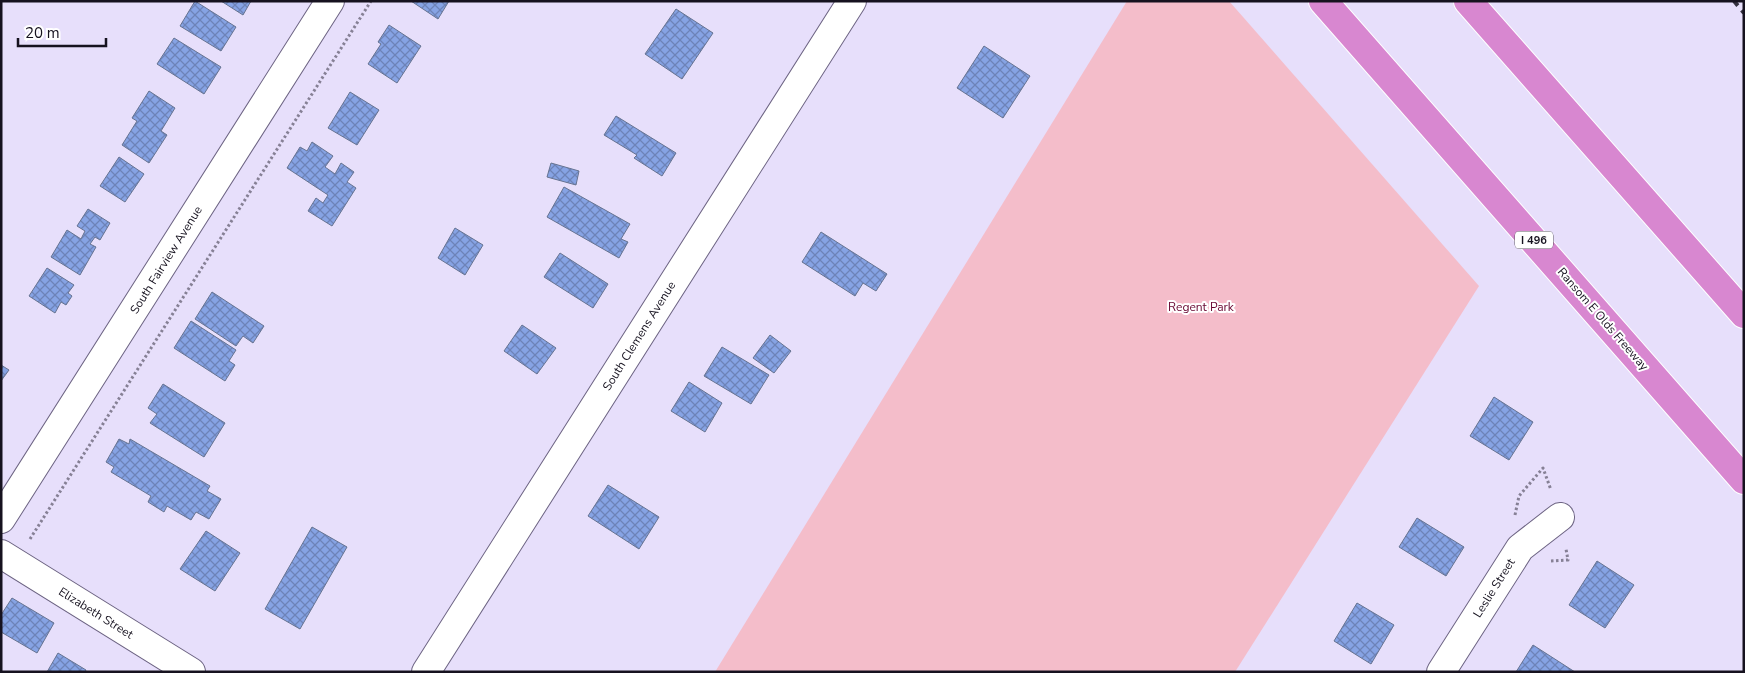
<svg xmlns="http://www.w3.org/2000/svg" width="1745" height="673" font-family="'Nunito Sans',sans-serif">
	<style>
		.park { fill: #f4bdca }
		.building { fill: url(#building-cross-hatch); stroke: #667391 }
		.lines { fill: none; stroke-linecap: round; stroke-linejoin: round }
		.minor-casing { stroke: #6d6483; stroke-width: 30 }
		.tertiary-casing { stroke: #6d6483; stroke-width: 30 }
		.motorway-casing { stroke: #fff; stroke-width: 30 }
		.path { stroke: #868095; stroke-width: 3; stroke-dasharray: 2.5 2.5; stroke-linecap: butt }
		.minor { stroke: #fff; stroke-width: 28 }
		.tertiary { stroke: #fff; stroke-width: 28 }
		.motorway { stroke: #d887d0; stroke-width: 28 }
		.rail { stroke: #353140; stroke-width: 4; stroke-dasharray: 6 6; stroke-linecap: butt }
		.labels { text-anchor: middle; dominant-baseline: central; stroke-width: 4; stroke-linejoin: round; paint-order: stroke }
		.shield { fill: #fff; stroke: #5c5962; stroke-width: 1 }
		.shield-label { font-size: 11px; font-weight: bold; fill: #16121f }
		.street-label { font-size: 12px; fill: #16121f; stroke: #fff }
		.park-label { font-size: 12px; fill: #670430; stroke: #fff }
	</style>
	<defs>
		<pattern id="building-cross-hatch" width="8" height="8" patternUnits="userSpaceOnUse" patternTransform="scale(1.25)"><rect width="8" height="8" fill="#86a3e4"/><path d="M0 0l8 8M0 8l8-8" fill="none" stroke="#6d83b8"/></pattern>
	</defs>
	<rect width="100%" height="100%" fill="#e7dffb"/>
	<!-- park -->
	<path class="park" d="M1127,1H1229L1479,286L1235,672H715Z"/>
	<!-- building -->
	<g class="building">
		<path d="M195,1L236,27L221,51L180,26Z"/>
		<path d="M221,1H251L243,15Z"/>
		<path d="M411,1H449L438,19Z"/>
		<path d="M676,9L713,33L682,79L645,54Z"/>
		<path d="M389,25L421,46L397,83L368,64L381,44L378,42Z"/>
		<path d="M174,38L221,67L204,94L157,64Z"/>
		<path d="M984,46L1030,76L1003,118L957,88Z"/>
		<path d="M149,91L175,108L161,131L167,135L149,163L122,145L137,121L132,118Z"/>
		<path d="M350,92L379,110L357,145L328,128Z"/>
		<path d="M616,116L676,153L662,176L634,158L637,155L604,135Z"/>
		<path d="M312,142L333,156L325,167L335,174L341,163L354,172L347,182L356,188L332,226L308,211L316,198L323,203L328,195L287,168L300,147L307,151Z"/>
		<path d="M119,157L144,174L125,202L100,186Z"/>
		<path d="M551,163L579,171L576,185L547,177Z"/>
		<path d="M564,187L630,224L621,239L628,242L619,258L547,217Z"/>
		<path d="M88,209L110,223L100,240L95,237L90,244L96,247L80,275L51,257L67,230L81,239L85,231L77,226Z"/>
		<path d="M455,228L483,245L465,275L438,258Z"/>
		<path d="M821,232L887,274L876,291L863,283L855,296L802,262Z"/>
		<path d="M560,253L608,284L593,308L544,277Z"/>
		<path d="M47,268L74,285L68,293L72,296L66,305L61,302L55,313L29,296Z"/>
		<path d="M212,292L264,326L253,343L243,336L236,346L195,319Z"/>
		<path d="M191,321L236,350L229,361L235,365L225,381L174,348Z"/>
		<path d="M522,325L556,348L537,374L504,351Z"/>
		<path d="M770,335L791,351L774,373L753,358Z"/>
		<path d="M722,347L769,375L751,404L704,376Z"/>
		<path d="M1,365L9,370L1,381Z"/>
		<path d="M689,382L722,403L705,432L671,411Z"/>
		<path d="M163,384L225,423L204,457L150,423L157,414L148,408Z"/>
		<path d="M1494,397L1533,422L1509,460L1470,436Z"/>
		<path d="M119,439L129,444L130,439L210,486L207,491L221,499L209,519L196,512L191,520L167,506L164,512L148,502L151,496L111,472L114,467L106,462Z"/>
		<path d="M608,485L659,517L639,549L588,516Z"/>
		<path d="M1417,518L1464,547L1446,576L1399,547Z"/>
		<path d="M312,527L347,547L300,629L265,609Z"/>
		<path d="M206,531L240,553L215,591L180,569Z"/>
		<path d="M1597,561L1634,585L1605,628L1569,605Z"/>
		<path d="M12,598L54,623L37,653L1,632V615Z"/>
		<path d="M1357,603L1394,625L1371,664L1334,641Z"/>
		<path d="M1533,645L1575,672H1516Z"/>
		<path d="M58,653L86,670L85,672H47Z"/>
	</g>
	<g class="lines">
		<!-- minor casing -->
		<g class="minor-casing">
			<g id="minor">
				<path d="M1,519L330,1"/>
				<path d="M1,554L191,672"/>
				<path d="M1441,672L1520,548L1560,517"/>
			</g>
		</g>
		<!-- tertiary casing -->
		<g class="tertiary-casing">
			<path id="tertiary" d="M426,672L852,1"/>
		</g>
		<!-- motorway casing -->
		<g class="motorway-casing">
			<g id="motorway">
				<path d="M1323,1L1744,480"/>
				<path d="M1468,1L1744,314"/>
			</g>
		</g>
		<!-- path -->
		<g class="path">
			<path d="M1515,515L1519,496L1543,468L1551,490"/>
			<path d="M30,539L371,1"/>
			<path d="M1551,561L1568,560L1566,549"/>
		</g>
		<!-- minor -->
		<use href="#minor" class="minor"/>
		<!-- tertiary -->
		<use href="#tertiary" class="tertiary"/>
		<!-- motorway -->
		<use href="#motorway" class="motorway"/>
		<!-- rail -->
		<path class="rail" d="M1734,1L1744,13"/>
	</g>
	<g class="labels">
		<!-- shield labels -->
		<rect class="shield" x="1515" y="231.5" width="38" height="17" rx="4"/>
		<g class="shield-label">
			<text x="1534" y="240">I 496</text>
		</g>
		<!-- street labels -->
		<g class="street-label">
			<text transform="translate(166 260) rotate(-58)">South Fairview Avenue</text>
			<text transform="translate(1603 319) rotate(49)">Ransom E Olds Freeway</text>
			<text transform="translate(639 336) rotate(-58)">South Clemens Avenue</text>
			<text transform="translate(1494 588) rotate(-58)">Leslie Street</text>
			<text transform="translate(96 613) rotate(32)">Elizabeth Street</text>
		</g>
		<!-- park labels -->
		<g class="park-label">
			<text x="1201" y="307">Regent Park</text>
		</g>
	</g>
	<!-- border -->
	<rect width="1745" height="673" fill="none" stroke="#16121f" stroke-width="5"/>
	<!-- scale -->
	<path d="M18 38v8h88v-8" fill="none" stroke="#16121f" stroke-width="2.5"/>
	<text x="25" y="38" font-size="15" fill="#16121f" stroke="#ffffff" stroke-width="4" paint-order="stroke">20 m</text>
</svg>
